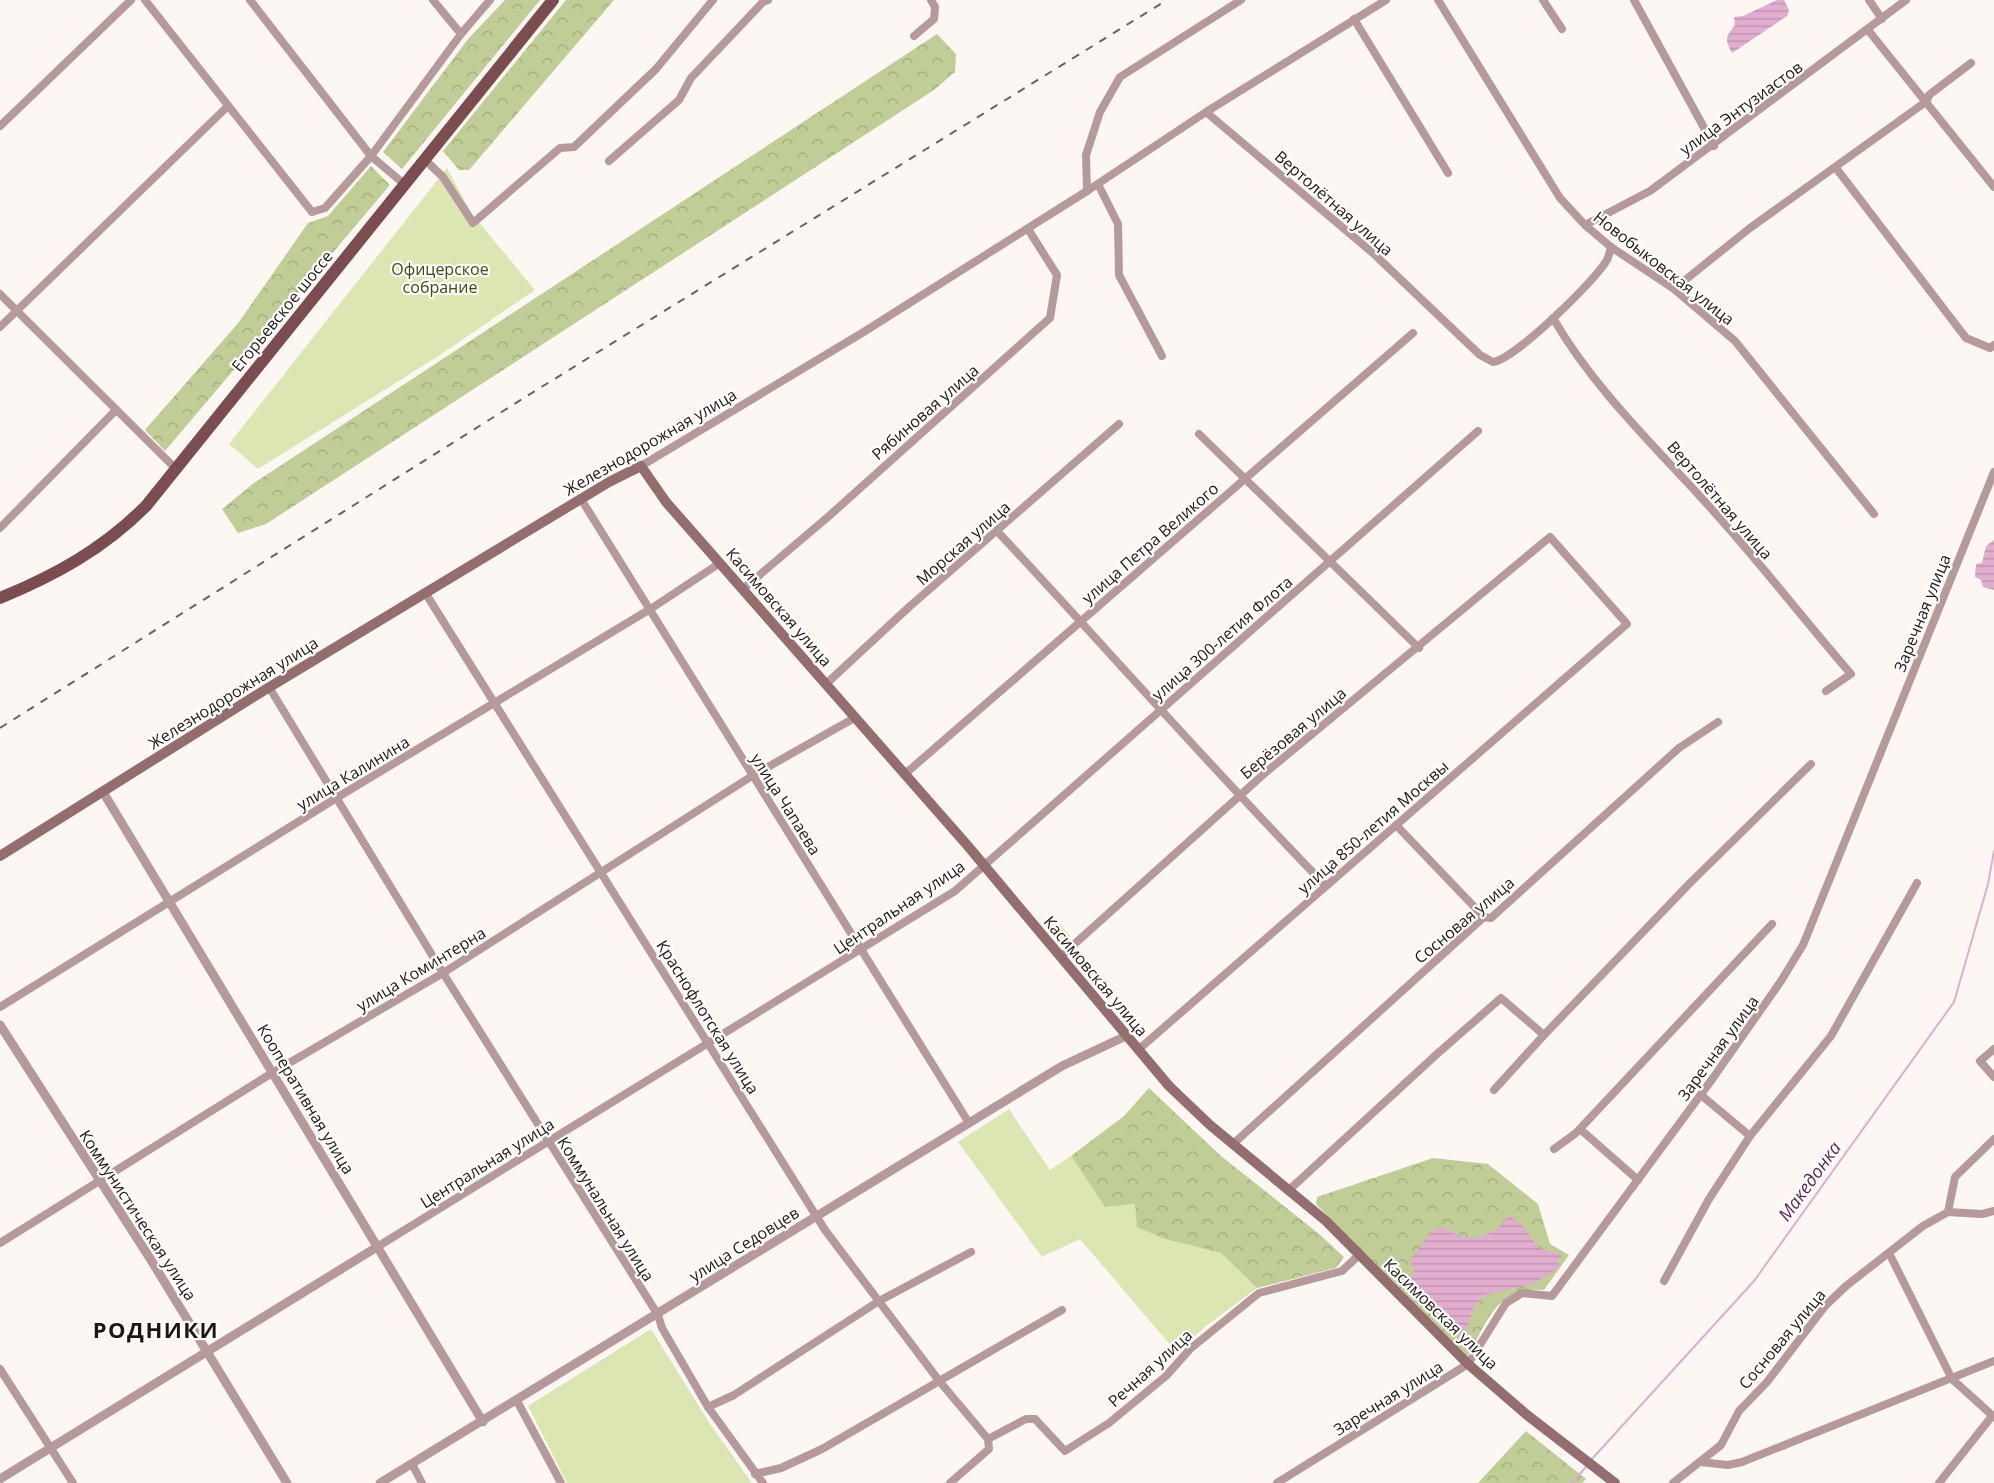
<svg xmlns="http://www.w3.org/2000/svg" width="1994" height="1483" font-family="'Open Sans',sans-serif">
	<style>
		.green { fill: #dbe6b3 }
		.forest { fill: url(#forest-crowns) }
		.water { fill: url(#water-rules) }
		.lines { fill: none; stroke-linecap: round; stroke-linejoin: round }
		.stream { stroke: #e1adcf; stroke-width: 2 }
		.minor { stroke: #b69a9b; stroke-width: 8 }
		.tertiary { stroke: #b69a9b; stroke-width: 9 }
		.secondary { stroke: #946d6f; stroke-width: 10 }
		.primary { stroke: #7b4c50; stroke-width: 12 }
		.rail { stroke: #6b635e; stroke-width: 2; stroke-dasharray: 8 8; stroke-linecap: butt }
		.labels { text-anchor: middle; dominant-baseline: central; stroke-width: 4.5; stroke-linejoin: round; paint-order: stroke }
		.street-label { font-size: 16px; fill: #201611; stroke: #fff }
		.park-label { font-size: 16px; fill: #414a0a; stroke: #fff }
		.water-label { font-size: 18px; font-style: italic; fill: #5c1f4b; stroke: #fff }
		.district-label { font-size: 22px; font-weight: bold; letter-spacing: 1.5px; fill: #201611; stroke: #fff }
	</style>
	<defs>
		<pattern id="forest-crowns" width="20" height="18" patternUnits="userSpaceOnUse" patternTransform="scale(1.5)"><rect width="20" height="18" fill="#c1cd96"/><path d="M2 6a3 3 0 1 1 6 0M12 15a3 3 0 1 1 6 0" fill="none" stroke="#a6af80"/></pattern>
		<pattern id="water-rules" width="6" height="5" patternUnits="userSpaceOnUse" patternTransform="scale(1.5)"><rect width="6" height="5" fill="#e1adcf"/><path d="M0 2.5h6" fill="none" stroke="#c194b1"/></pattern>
	</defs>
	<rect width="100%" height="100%" fill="#fdf7f4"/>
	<!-- green -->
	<g class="green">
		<path d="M447,168L472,214L535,290L440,355L258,469L229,444Z"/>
		<path d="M1053,915L1070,936L1061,943L1044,922Z"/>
		<path d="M1009,1109L1050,1170L1071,1156L1105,1207L1135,1204L1165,1239L1221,1253L1257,1288L1206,1326L1177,1353L1080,1239L1042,1257L958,1142Z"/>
		<path d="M651,1329L710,1424L752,1483H567L528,1406Z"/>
	</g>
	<!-- forest -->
	<g class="forest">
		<path d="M505,0H540L402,169L383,152L468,39Z"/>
		<path d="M566,0H614L469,170H459L443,151Z"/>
		<path d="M937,34L956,54L955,72L934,90L266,524L238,533L222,509L254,483Z"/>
		<path d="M371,166L390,185L165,451L145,430L239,322L308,223L328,216Z"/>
		<path d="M1149,1088L1221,1156L1318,1233L1344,1257L1336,1268L1257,1288L1221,1253L1165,1239L1137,1227L1135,1204L1105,1207L1071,1156L1124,1116Z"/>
		<path d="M1433,1158L1488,1164L1538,1204L1550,1244L1569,1255L1544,1290C1495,1287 1489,1320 1467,1357L1316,1204L1317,1197Z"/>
		<path d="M1526,1431L1586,1479L1582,1483H1478Z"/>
	</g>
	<!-- water -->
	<g class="water">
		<path d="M1777,0H1784L1789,10L1787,16L1732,53C1724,38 1726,37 1735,25L1734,17L1743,16Z"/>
		<path d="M1994,540V590L1983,587L1981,580L1975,577L1976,564L1982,563L1986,546Z"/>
		<path d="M1508,1215L1521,1224L1539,1248L1562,1255L1557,1262L1560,1267L1534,1283L1484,1295L1474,1306L1465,1336L1459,1335L1436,1303L1422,1294L1411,1280L1415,1270L1410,1261C1415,1254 1431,1228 1440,1227C1446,1226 1453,1233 1457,1235C1478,1243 1499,1233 1508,1215Z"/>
	</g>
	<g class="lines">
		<!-- stream -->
		<g class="stream">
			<path d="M1591,1460L1754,1281L1954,1002L1988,884L1994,851"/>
			<path d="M1572,1483L1586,1467"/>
		</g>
		<!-- minor -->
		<g class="minor">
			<path d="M145,0L312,212L325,208L371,156L461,34L490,0"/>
			<path d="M250,0L371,156L404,184"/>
			<path d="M433,0L461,34"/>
			<path d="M1438,0L1560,198L1585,225L1611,247L1674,289L1735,341L1874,514"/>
			<path d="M1543,0L1562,29"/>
			<path d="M1634,0L1714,146"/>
			<path d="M1869,0L1882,19"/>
			<path d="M1354,19L1448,173"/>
			<path d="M1868,30L1994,187"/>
			<path d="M914,36L934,19L935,7L931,0"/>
			<path d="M1206,112L1374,254L1480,355L1493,362C1515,359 1595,281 1607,260C1609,256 1610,251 1611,247"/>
			<path d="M0,126L131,0"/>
			<path d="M424,159L443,177L473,223L560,148L574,147L656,69L713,0"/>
			<path d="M609,161L679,100L691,78L763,2L768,0"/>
			<path d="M1836,168L1966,338L1990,348L1994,345"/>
			<path d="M1098,184L1118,224L1119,275L1162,356"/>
			<path d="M1087,191L1206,112L1386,0"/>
			<path d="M1585,225L1650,191L1906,0"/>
			<path d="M1674,289L1750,228L1927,101L1929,95L1971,63"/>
			<path d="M0,294L177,470"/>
			<path d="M1553,318C1595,391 1660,451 1716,514C1762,565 1805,621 1851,674L1826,691"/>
			<path d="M0,327L228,106"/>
			<path d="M1199,434L1419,648"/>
			<path d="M641,466L862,333L1087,191L1086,155L1100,112L1120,77L1241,0"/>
			<path d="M581,499L969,1123"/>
			<path d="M0,528L116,410"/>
			<path d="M997,531C1107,649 1213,770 1326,886"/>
			<path d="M743,589L829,516L1050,318L1057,275L1028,229"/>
			<path d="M426,594L825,1230L940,1382L988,1439"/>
			<path d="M826,684L909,607L1119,424"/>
			<path d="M269,687L443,973L658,1315L662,1328L708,1407L763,1483"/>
			<path d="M905,774L1413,333"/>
			<path d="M1396,825L1484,917"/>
			<path d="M1060,957L1265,773L1550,537L1627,624L1138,1050"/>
			<path d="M0,1007L338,797L652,608L720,563"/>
			<path d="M1544,1035L1690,883L1811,764"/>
			<path d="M1994,1049L1980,1061L1994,1077"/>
			<path d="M1580,1129L1638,1180"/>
			<path d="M1750,1136L1831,1036L1917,883"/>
			<path d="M1233,1144L1484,917L1491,918L1679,748L1718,722"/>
			<path d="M1554,1149L1576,1133L1772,924"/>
			<path d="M1289,1190L1437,1054L1501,998L1544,1035L1494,1090"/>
			<path d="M1948,1212L1955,1177L1994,1139"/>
			<path d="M0,1243L272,1073L443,973L752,776L856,717"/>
			<path d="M377,1247L955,891L1478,431"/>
			<path d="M1889,1253L1952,1379L1994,1417"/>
			<path d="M1664,1281L1709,1199L1750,1136L1701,1095"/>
			<path d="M0,1369L73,1483"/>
			<path d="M517,1401L561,1483"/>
			<path d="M708,1407L734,1395L879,1301L971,1252"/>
			<path d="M1700,1462L1728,1465L1742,1462L1994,1361"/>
			<path d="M412,1464L422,1483"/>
			<path d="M755,1474L781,1468L822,1449L1062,1310"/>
			<path d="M950,1483L989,1449L988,1439L1026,1419H1035L1065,1451L1109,1423L1166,1376L1190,1349L1259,1293L1342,1271L1359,1255"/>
			<path d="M1277,1483L1468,1364L1506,1303L1522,1293L1552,1296L1713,1078L1781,981L1803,945L1994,472"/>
			<path d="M1673,1483L1721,1445L1739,1411L1767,1382L1825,1306L1846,1286L1923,1226L1948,1212L1982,1214L1994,1211"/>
			<path d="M1939,1483L1992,1416"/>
		</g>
		<!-- tertiary -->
		<g class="tertiary">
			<path d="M103,792L483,1422"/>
			<path d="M0,1025L151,1260L287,1483"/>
			<path d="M0,1479L377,1247"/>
			<path d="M380,1483L1062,1066L1126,1036"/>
		</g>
		<!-- secondary -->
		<path class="secondary" d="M0,856L263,691L609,482L641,466L666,502L967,845L1169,1086L1210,1125L1326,1221L1468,1364L1527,1415L1615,1483"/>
		<!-- primary -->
		<path class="primary" d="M0,598C56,575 103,549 146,506L553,0"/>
		<!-- rail -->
		<path class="rail" d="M0,728L535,391L1167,0"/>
	</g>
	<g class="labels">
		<!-- street labels -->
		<g class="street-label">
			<text transform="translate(1741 108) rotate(-36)">улица Энтузиастов</text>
			<text transform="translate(1334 203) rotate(41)">Вертолётная улица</text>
			<text transform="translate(1664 268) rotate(38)">Новобыковская улица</text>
			<text transform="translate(282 311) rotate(-51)">Егорьевское шоссе</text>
			<text transform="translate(925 412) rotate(-41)">Рябиновая улица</text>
			<text transform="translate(650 442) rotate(-30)">Железнодорожная улица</text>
			<text transform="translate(1720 500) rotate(49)">Вертолётная улица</text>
			<text transform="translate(963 543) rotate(-41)">Морская улица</text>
			<text transform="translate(1150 543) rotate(-41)">улица Петра Великого</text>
			<text transform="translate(779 607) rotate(49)">Касимовская улица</text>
			<text transform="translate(1922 613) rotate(-68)">Заречная улица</text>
			<text transform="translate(1222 638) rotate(-41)">улица 300-летия Флота</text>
			<text transform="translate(233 693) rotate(-32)">Железнодорожная улица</text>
			<text transform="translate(1293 733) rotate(-40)">Берёзовая улица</text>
			<text transform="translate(353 773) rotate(-31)">улица Калинина</text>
			<text transform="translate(786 804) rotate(58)">улица Чапаева</text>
			<text transform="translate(1373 827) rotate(-41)">улица 850-летия Москвы</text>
			<text transform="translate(899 907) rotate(-34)">Центральная улица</text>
			<text transform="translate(1464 920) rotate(-40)">Сосновая улица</text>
			<text transform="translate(421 969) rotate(-31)">улица Коминтерна</text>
			<text transform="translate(1096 976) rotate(50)">Касимовская улица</text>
			<text transform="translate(708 1017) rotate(58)">Краснофлотская улица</text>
			<text transform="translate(1718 1048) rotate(-54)">Заречная улица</text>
			<text transform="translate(306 1099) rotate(59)">Кооперативная улица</text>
			<text transform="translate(487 1163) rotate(-32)">Центральная улица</text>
			<text transform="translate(606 1209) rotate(58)">Коммунальная улица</text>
			<text transform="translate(138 1215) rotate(57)">Коммунистическая улица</text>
			<text transform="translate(744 1244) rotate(-32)">улица Седовцев</text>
			<text transform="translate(1441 1314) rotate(44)">Касимовская улица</text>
			<text transform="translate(1782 1339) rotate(-50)">Сосновая улица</text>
			<text transform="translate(1150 1368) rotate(-42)">Речная улица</text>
			<text transform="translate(1388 1398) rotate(-32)">Заречная улица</text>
		</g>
		<!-- park labels -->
		<g class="park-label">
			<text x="440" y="269">Офицерское<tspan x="440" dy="18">собрание</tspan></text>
		</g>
		<!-- water labels -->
		<g class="water-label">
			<text transform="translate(1809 1181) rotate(-54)">Македонка</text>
		</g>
		<!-- district labels -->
		<g class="district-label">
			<text x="156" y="1329">РОДНИКИ</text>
		</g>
	</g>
</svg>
